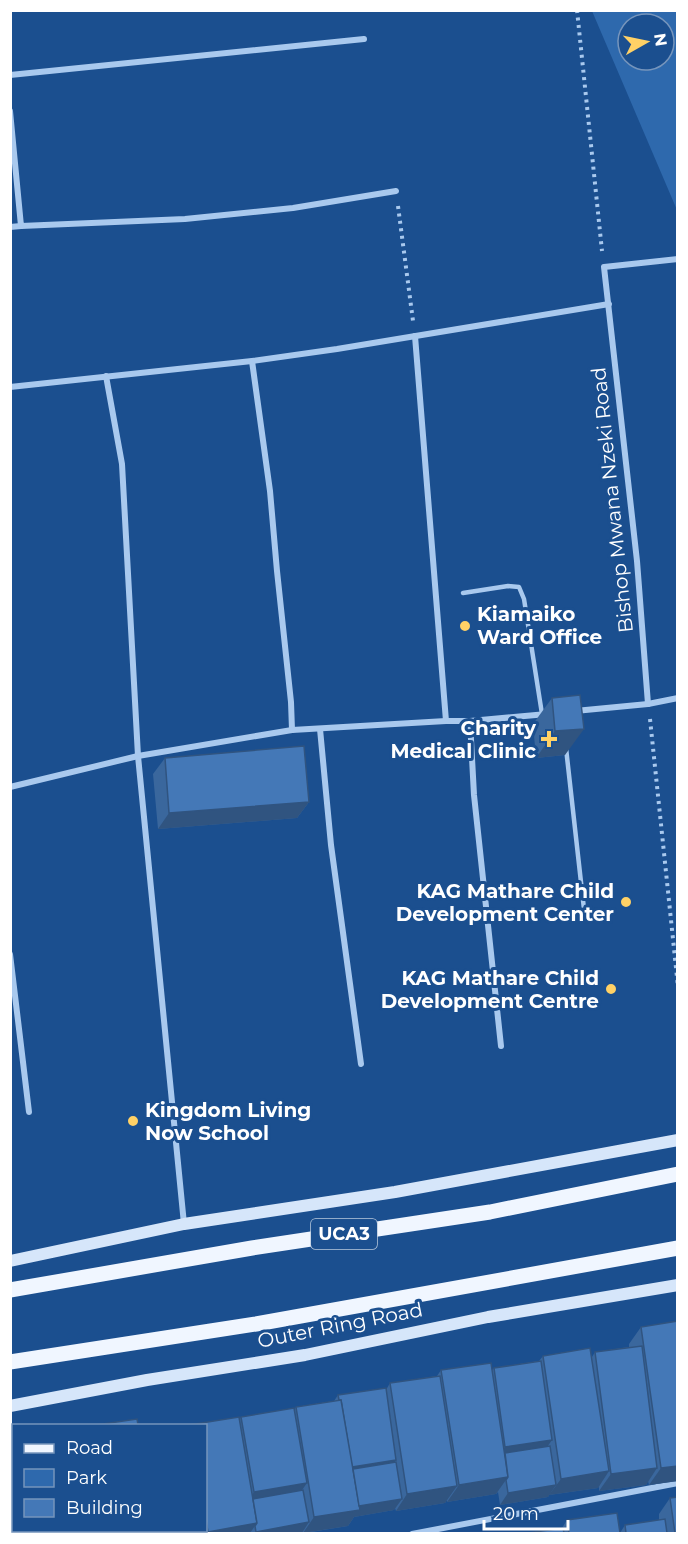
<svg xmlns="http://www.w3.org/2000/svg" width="688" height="1544" font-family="Montserrat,sans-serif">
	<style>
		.green { fill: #2e69ad; fill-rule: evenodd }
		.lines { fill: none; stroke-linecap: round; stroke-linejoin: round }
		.path { stroke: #a9c9ee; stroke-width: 4; stroke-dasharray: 3 4.5; stroke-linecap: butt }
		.lane { stroke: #a9c9ee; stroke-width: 4.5 }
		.street { stroke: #a9c9ee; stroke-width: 6 }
		.secondary { stroke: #d6e6fa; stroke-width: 12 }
		.primary { stroke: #f0f6ff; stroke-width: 15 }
		.wall { fill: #3a679d }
		.shaded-wall { fill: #305480 }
		.building { fill: #4478b7; stroke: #305480; stroke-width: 1.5 }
		.poi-dot { fill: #ffd166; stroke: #1b4f8f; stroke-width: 2 }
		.labels { text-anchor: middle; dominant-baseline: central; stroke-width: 6; stroke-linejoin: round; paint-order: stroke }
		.shield { fill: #1b4f8f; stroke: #bbcadd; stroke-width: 1.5 }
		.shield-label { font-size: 18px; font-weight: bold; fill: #fff }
		.street-label { font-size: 20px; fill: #fff; stroke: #1b4f8f }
		.poi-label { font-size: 20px; font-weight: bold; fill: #fff; stroke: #1b4f8f; text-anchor: end }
	</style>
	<rect width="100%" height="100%" fill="#1b4f8f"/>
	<!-- green -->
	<path class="green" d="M592,11H677V210ZM628,24H664V60H628Z"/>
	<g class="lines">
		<!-- path -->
		<g class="path">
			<path d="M577,10L602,251"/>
			<path d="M398,206L413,321"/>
			<path d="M650,719L678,987"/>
		</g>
		<!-- lane -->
		<g class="lane">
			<path d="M463,593L508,586L519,587L524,599L542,714"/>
			<path d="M566,748L585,918"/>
		</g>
		<!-- street -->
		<g class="street">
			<path d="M10,75L364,39"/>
			<path d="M10,111L21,226L185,219L293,208L396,191"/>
			<path d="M10,227L21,226"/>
			<path d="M415,336L446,721H470L547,714"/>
			<path d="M252,361L270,491L277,571L291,702L292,730"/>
			<path d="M106,376L122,464L138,756L184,1224"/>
			<path d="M10,387L252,361L337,349L609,304"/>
			<path d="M648,704L637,561L604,267L678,259"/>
			<path d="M575,711L648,704L678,698"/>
			<path d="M470,721L474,795L501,1046"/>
			<path d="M320,729L331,845L361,1064"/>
			<path d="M10,787L138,756L292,730L446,721"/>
			<path d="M10,954L29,1112"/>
			<path d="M412,1534L678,1483"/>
		</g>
		<!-- secondary -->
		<g class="secondary">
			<path d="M10,1261L184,1224L395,1192L678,1140"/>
			<path d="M10,1406L147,1380L305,1355L488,1317L678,1285"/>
		</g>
		<!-- primary -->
		<g class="primary">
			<path d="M10,1290L252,1248L490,1212L678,1174"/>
			<path d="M10,1362L256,1324L678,1248"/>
		</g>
	</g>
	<!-- wall -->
	<g class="wall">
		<path d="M552,698L565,755L536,758L533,724Z"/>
		<path d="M165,758L309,802L297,818L158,829L153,774Z"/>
		<path d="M678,1321V1481L649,1485L648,1481L646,1485L599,1491V1486L598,1488L549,1495L548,1497L500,1505L498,1492L496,1494L447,1502V1500L445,1503L396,1511L395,1508L394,1510L354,1517L348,1526L305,1533H193V1530H206V1425H189L239,1420L241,1417L294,1410L296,1407L334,1401L338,1395L386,1390L390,1383L437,1376L441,1370H492L494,1368L539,1361L543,1356L592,1357L595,1352L629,1347V1344L641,1327Z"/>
		<path d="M670,1498L678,1533H528L562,1528L567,1520L620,1533L625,1525L659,1520V1514Z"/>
		<path d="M41,1530H177V1533H42Z"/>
	</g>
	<!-- shaded-wall -->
	<g class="shaded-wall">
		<path d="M584,729L565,755L536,758L555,731Z"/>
		<path d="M309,802L297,818L158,829L169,813Z"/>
		<path d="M552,1440L540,1457L494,1463L505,1447Z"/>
		<path d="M396,1460L388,1472L352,1477L349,1467Z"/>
		<path d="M678,1466V1481L649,1485L661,1468Z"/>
		<path d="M657,1468L646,1485L599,1491L611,1474Z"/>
		<path d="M609,1471L598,1488L549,1495L561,1479Z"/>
		<path d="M508,1477L496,1494L447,1502L459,1485Z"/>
		<path d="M307,1483L295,1500L242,1509L254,1492Z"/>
		<path d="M556,1485L548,1497L500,1505L508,1493Z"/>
		<path d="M457,1486L445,1503L396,1511L407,1494Z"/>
		<path d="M402,1499L394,1510L354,1517L348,1526L303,1533L314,1517L357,1506Z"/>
		<path d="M309,1522L302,1533H255L256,1532Z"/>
		<path d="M257,1523L250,1533H207L208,1532Z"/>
	</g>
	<!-- building -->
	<g class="building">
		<path d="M580,695L584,729L555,731L552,698Z"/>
		<path d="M304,746L309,802L169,813L165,758Z"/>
		<path d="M678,1321V1466L661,1468L641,1327Z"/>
		<path d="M642,1346L657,1468L611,1474L595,1352Z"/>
		<path d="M590,1348L609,1471L561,1479L543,1356Z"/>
		<path d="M541,1361L552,1440L505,1447L494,1368Z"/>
		<path d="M491,1363L508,1477L459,1485L441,1370Z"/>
		<path d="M440,1376L457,1486L407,1494L390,1383Z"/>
		<path d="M386,1388L396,1460L352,1467L341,1400H339L338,1395Z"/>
		<path d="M341,1400L360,1510L314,1517L296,1407Z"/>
		<path d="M294,1408L307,1483L254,1492L241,1417Z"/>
		<path d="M239,1417L257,1523L208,1532L206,1520V1425H189Z"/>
		<path d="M137,1419L138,1425H96Z"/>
		<path d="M550,1446L556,1485L508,1493L506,1480L508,1477L505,1453Z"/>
		<path d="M396,1462L402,1499L359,1506L353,1469Z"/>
		<path d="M303,1490L309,1522L256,1532L255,1526L257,1523L253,1499Z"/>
		<path d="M678,1497V1533H675L670,1498Z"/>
		<path d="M617,1513L620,1533H569L567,1520Z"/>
		<path d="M665,1519L667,1533H626L625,1525Z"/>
		<path d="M563,1528L564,1533H528Z"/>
		<rect x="56" y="1530" width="48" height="3"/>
		<path d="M105,1530H155V1533H106Z"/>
		<rect x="155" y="1530" width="22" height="3"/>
	</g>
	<!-- markers -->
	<g class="poi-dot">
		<circle cx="465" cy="626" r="6"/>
		<path d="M546 730h6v6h6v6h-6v6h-6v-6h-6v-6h6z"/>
		<circle cx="626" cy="902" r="6"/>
		<circle cx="611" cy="989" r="6"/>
		<circle cx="133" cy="1121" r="6"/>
	</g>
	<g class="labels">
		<!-- shield labels -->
		<rect class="shield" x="311" y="1219" width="66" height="30" rx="4.5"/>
		<g class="shield-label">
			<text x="344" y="1234">UCA3</text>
		</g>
		<!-- street labels -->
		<g class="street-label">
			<text transform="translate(612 500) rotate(-96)">Bishop Mwana Nzeki Road</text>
			<text transform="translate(340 1325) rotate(-11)">Outer Ring Road</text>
		</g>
		<!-- poi labels -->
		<g class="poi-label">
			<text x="477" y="614" text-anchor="start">Kiamaiko<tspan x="477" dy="23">Ward Office</tspan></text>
			<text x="536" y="728">Charity<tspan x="536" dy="23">Medical Clinic</tspan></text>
			<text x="614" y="891">KAG Mathare Child<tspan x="614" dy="23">Development Center</tspan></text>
			<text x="599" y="978">KAG Mathare Child<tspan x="599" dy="23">Development Centre</tspan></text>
			<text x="145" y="1110" text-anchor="start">Kingdom Living<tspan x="145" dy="23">Now School</tspan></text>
		</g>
	</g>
	<!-- border -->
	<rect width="688" height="1544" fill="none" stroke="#ffffff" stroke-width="24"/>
	<!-- legend -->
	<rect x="12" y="1424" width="195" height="108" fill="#1b4f8f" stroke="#7695bc" stroke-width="1.5"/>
	<rect x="24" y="1444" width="30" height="9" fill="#f0f6ff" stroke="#7695bc" stroke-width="1.5"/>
	<text x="66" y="1454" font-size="18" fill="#ffffff">Road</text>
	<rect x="24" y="1469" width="30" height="18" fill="#2e69ad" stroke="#7695bc" stroke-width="1.5"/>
	<text x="66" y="1484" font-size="18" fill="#ffffff">Park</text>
	<rect x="24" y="1499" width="30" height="18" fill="#4478b7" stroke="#7695bc" stroke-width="1.5"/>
	<text x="66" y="1514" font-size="18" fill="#ffffff">Building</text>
	<!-- north arrow -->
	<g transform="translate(646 42) rotate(81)"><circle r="28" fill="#1b4f8f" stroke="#7695bc" stroke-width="1.5"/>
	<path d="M0-4.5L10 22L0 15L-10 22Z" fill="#ffd166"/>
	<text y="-9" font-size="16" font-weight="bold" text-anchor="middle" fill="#ffffff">N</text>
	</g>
	<!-- scale -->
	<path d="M484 1520v9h84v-9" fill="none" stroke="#ffffff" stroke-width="3"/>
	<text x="493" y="1520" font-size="18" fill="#ffffff" stroke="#1b4f8f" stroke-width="4.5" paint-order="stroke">20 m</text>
</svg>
